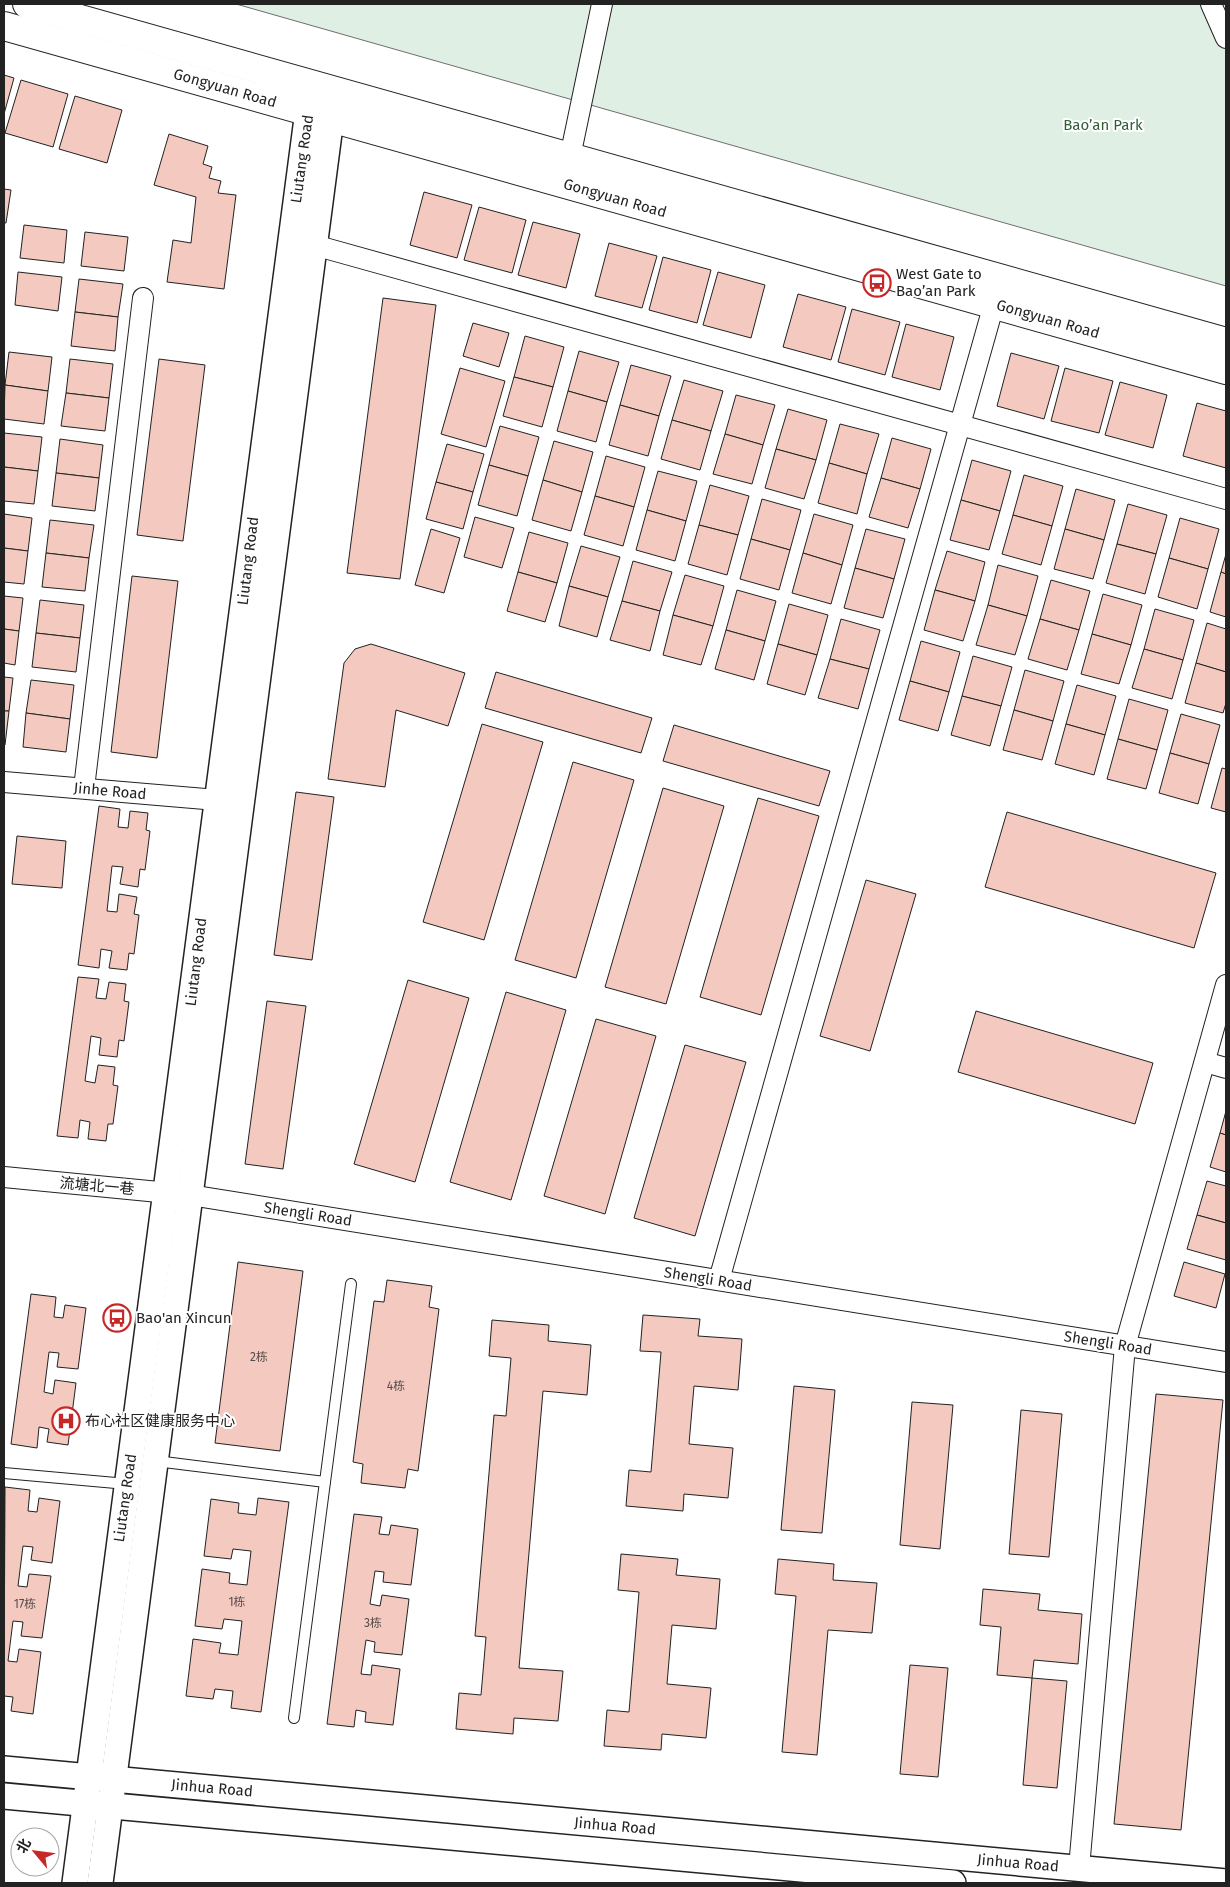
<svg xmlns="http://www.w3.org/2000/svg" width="1230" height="1887" font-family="'Fira Sans','Noto Sans SC',sans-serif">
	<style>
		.green { fill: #e0efe3; stroke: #6f6f6f }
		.building { fill: #f3c9c0; stroke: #222 }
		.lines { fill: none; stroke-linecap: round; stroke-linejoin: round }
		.service-casing { stroke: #222; stroke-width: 12 }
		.minor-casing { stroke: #222; stroke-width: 22 }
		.tertiary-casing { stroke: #222; stroke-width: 28 }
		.secondary-casing { stroke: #222; stroke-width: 30 }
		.service { stroke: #fff; stroke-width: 10 }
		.minor { stroke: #fff; stroke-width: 20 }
		.tertiary { stroke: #fff; stroke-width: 25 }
		.secondary { stroke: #fff; stroke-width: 28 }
		.labels { text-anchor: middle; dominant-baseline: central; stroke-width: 4; stroke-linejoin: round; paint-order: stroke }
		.number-label { font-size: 12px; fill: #564c4a }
		.street-label { font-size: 15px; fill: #222; stroke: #fff }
		.park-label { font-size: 15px; fill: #2f5e38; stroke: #fff }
		.poi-label { font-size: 15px; fill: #222; stroke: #fff; text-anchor: start }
	</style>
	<rect width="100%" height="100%" fill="#fff"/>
	<!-- green -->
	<path class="green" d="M236,4H1226V286Z"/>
	<!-- building -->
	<g class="building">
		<path d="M4,75L14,78L4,114Z"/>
		<path d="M21,80L68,94L53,147L5,133Z"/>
		<path d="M75,96L122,110L107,163L59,149Z"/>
		<path d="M169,134L208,146L203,164L212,167L209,178L221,181L218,193L236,195L224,289L167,282L173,240L191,243L196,197L154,185Z"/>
		<path d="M4,189L11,190L6,223H4Z"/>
		<path d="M424,192L472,205L457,258L410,245Z"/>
		<path d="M479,207L526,220L512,273L464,260Z"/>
		<path d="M533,222L580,234L566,288L518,275Z"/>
		<path d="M24,225L67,230L64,263L20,258Z"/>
		<path d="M85,232L128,237L124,271L81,266Z"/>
		<path d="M609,243L657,256L642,308L595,296Z"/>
		<path d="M663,257L711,270L697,323L649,310Z"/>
		<path d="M18,272L62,277L58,311L15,305Z"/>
		<path d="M718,272L765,285L751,338L703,325Z"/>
		<path d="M79,279L123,284L118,317L75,312Z"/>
		<path d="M798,294L846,307L831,360L783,347Z"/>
		<path d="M383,298L436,305L400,579L347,573Z"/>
		<path d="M852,309L900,322L885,375L838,362Z"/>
		<path d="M75,312L118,317L115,351L71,346Z"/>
		<path d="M473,323L509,333L499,367L463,356Z"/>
		<path d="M906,324L954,337L940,390L892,377Z"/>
		<path d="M525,336L564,347L553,387L514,377Z"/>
		<path d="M579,351L619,362L607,402L568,391Z"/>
		<path d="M9,352L52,357L48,391L5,385Z"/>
		<path d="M1011,353L1059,366L1044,419L997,406Z"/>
		<path d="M70,359L113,364L109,398L66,393Z"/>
		<path d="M159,359L205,365L183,541L137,535Z"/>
		<path d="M631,365L671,376L659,416L620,405Z"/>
		<path d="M460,368L505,381L486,447L441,434Z"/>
		<path d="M1065,368L1113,381L1099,433L1051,421Z"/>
		<path d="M514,377L553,387L542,427L503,416Z"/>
		<path d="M684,380L723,391L711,431L672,420Z"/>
		<path d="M1120,382L1167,395L1153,448L1105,435Z"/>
		<path d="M5,385L48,391L44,424L4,419Z"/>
		<path d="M568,391L607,402L596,442L557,431Z"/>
		<path d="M66,393L109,398L105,431L61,426Z"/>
		<path d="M736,395L775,405L763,445L725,434Z"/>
		<path d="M1197,403L1226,411V468L1183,456Z"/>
		<path d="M620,405L659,416L648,456L609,445Z"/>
		<path d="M788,409L827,420L816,460L776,449Z"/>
		<path d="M672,420L711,431L700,470L661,459Z"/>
		<path d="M840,424L879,434L867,474L829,463Z"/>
		<path d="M500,426L539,437L528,476L489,465Z"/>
		<path d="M4,433L42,437L38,471L4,467Z"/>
		<path d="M725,434L763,445L752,484L713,474Z"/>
		<path d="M892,438L931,449L920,489L881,478Z"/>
		<path d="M60,439L103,445L99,478L56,473Z"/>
		<path d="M554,441L593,452L582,492L543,480Z"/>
		<path d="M447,444L484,454L473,492L436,482Z"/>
		<path d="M776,449L816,460L804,499L765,488Z"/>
		<path d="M606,456L645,467L634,507L595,496Z"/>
		<path d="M972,460L1011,471L1000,511L961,500Z"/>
		<path d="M829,463L867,474L857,514L818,503Z"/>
		<path d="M489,465L528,476L517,516L478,505Z"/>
		<path d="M4,467L38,471L34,504L4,501Z"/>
		<path d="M658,471L697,481L686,521L647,510Z"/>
		<path d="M56,473L99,478L95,511L52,506Z"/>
		<path d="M1024,475L1063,486L1052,526L1013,515Z"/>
		<path d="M881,478L920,489L908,528L869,517Z"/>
		<path d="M543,480L582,492L571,531L532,520Z"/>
		<path d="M436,482L473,492L463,529L426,519Z"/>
		<path d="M710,485L749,496L738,535L699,525Z"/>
		<path d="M1076,489L1115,500L1104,540L1065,529Z"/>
		<path d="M595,496L634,507L623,546L584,535Z"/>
		<path d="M762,499L801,510L790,550L751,539Z"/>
		<path d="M961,500L1000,511L989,550L950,540Z"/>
		<path d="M1128,504L1167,515L1156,554L1117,544Z"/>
		<path d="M647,510L686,521L675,561L636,550Z"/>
		<path d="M4,514L32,518L28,551L4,548Z"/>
		<path d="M814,514L853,525L842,565L803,553Z"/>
		<path d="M1013,515L1052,526L1041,565L1002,554Z"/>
		<path d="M475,517L514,528L502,568L464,557Z"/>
		<path d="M1180,518L1219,529L1208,569L1169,558Z"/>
		<path d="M50,520L94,525L89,558L46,553Z"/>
		<path d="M699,525L738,535L727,575L688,564Z"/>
		<path d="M431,529L460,538L444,593L415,585Z"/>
		<path d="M866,529L905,539L894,579L855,568Z"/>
		<path d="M1065,529L1104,540L1093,579L1054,569Z"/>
		<path d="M529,532L568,543L557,583L518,572Z"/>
		<path d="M751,539L790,550L779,590L740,579Z"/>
		<path d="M1117,544L1156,554L1145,594L1106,583Z"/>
		<path d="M581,546L620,557L608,597L569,586Z"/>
		<path d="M4,548L28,551L24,584L4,582Z"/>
		<path d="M947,551L985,562L975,601L935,590Z"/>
		<path d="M46,553L89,558L85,591L42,587Z"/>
		<path d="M803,553L842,565L831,604L792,593Z"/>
		<path d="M1226,554V574L1221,572Z"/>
		<path d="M1169,558L1208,569L1197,609L1158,597Z"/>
		<path d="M633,561L672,572L660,611L622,601Z"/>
		<path d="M998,565L1038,576L1027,616L988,605Z"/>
		<path d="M855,568L894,579L883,618L844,608Z"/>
		<path d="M518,572L557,583L545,622L507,611Z"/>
		<path d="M1221,572L1226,574V617L1210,612Z"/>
		<path d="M685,575L724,586L713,626L673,615Z"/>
		<path d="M132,576L178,581L157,758L111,752Z"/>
		<path d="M1051,580L1090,591L1079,630L1040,619Z"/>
		<path d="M569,586L608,597L597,637L559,626Z"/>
		<path d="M737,590L776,601L765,641L726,630Z"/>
		<path d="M935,590L975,601L963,641L924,630Z"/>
		<path d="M1103,594L1142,605L1131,645L1092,634Z"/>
		<path d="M4,596L23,598L19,631L4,629Z"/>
		<path d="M40,600L84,605L80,638L36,633Z"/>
		<path d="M622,601L660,611L650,651L610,640Z"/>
		<path d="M789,604L828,615L817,655L778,644Z"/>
		<path d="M988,605L1027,616L1015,655L976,645Z"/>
		<path d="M1155,609L1194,620L1183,660L1144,649Z"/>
		<path d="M673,615L713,626L701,665L663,655Z"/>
		<path d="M841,619L880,630L869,669L830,659Z"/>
		<path d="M1040,619L1079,630L1067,670L1028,659Z"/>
		<path d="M1207,623L1226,629V672L1196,663Z"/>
		<path d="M4,629L19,631L15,665L4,663Z"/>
		<path d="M726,630L765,641L754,680L715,669Z"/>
		<path d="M36,633L80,638L76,672L32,667Z"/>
		<path d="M1092,634L1131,645L1119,684L1081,674Z"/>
		<path d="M921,641L960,652L949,692L910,681Z"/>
		<path d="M371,644L465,673L448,726L396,710L385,787L328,779L344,663L355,649Z"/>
		<path d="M778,644L817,655L805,695L767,684Z"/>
		<path d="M1144,649L1183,660L1172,699L1132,688Z"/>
		<path d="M973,656L1012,667L1001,706L962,696Z"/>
		<path d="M830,659L869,669L858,709L818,698Z"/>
		<path d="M1196,663L1226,672V703L1223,713L1185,703Z"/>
		<path d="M1025,670L1064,681L1053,721L1014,710Z"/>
		<path d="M496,672L652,718L641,753L485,708Z"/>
		<path d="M4,677L13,678L9,711H4Z"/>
		<path d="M31,680L74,685L70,719L26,713Z"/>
		<path d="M910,681L949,692L938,731L899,720Z"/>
		<path d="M1077,685L1116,696L1105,735L1066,724Z"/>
		<path d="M962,696L1001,706L990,746L951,735Z"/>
		<path d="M1129,699L1168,710L1157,750L1118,739Z"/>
		<path d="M1014,710L1053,721L1042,760L1003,750Z"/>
		<path d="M4,711H9L5,745H4Z"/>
		<path d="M26,713L70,719L66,752L23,747Z"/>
		<path d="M1181,714L1220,725L1209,764L1170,753Z"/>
		<path d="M482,724L543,742L484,940L423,922Z"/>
		<path d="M1066,724L1105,735L1094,775L1055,764Z"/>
		<path d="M674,725L830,771L819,806L663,761Z"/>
		<path d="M1118,739L1157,750L1146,789L1107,779Z"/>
		<path d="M1170,753L1209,764L1198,804L1159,793Z"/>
		<path d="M573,762L634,780L576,978L515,960Z"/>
		<path d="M1222,768L1226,769V812L1211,808Z"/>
		<path d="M663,788L724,806L666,1004L605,987Z"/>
		<path d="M296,792L334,797L312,960L274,955Z"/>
		<path d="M758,798L819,816L761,1015L700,997Z"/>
		<path d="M99,806L120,809L118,827L128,828L130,811L148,813L146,830L150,831L145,870L140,869L138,887L120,884L123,867L112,866L107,911L117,912L119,894L137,897L134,914L139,915L134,954L129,953L127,970L109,968L112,951L101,949L99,968L78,965Z"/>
		<path d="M1007,812L1216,873L1194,948L985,887Z"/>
		<path d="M17,836L66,841L62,888L12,884Z"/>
		<path d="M866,880L916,894L870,1051L820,1036Z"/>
		<path d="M78,977L99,979L96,998L106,999L109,982L126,984L124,1001L129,1002L124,1041L119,1040L117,1057L99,1055L101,1038L91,1036L85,1081L95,1083L98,1065L115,1067L113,1085L118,1086L113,1124H108L106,1141L88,1139L90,1122L80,1120L78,1138L57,1136Z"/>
		<path d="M408,980L469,998L415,1182L354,1164Z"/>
		<path d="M506,992L566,1010L511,1200L450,1182Z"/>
		<path d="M267,1001L306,1006L283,1169L245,1164Z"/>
		<path d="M976,1011L1153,1063L1135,1124L958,1072Z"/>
		<path d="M596,1019L656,1036L605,1214L544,1196Z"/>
		<path d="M685,1045L746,1062L695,1236L634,1218Z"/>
		<path d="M1226,1111V1135L1220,1133Z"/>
		<path d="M1220,1133L1226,1135V1172L1210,1167Z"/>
		<path d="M1207,1181L1226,1186V1223L1197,1215Z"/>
		<path d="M1197,1215L1226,1223V1260L1187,1249Z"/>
		<path d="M238,1262L303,1271L280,1451L215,1443Z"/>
		<path d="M1184,1262L1225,1274L1216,1308L1174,1296Z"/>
		<path d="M387,1280L432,1286L429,1307L439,1309L418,1471L408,1469L405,1488L361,1483L363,1464L353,1462L374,1301L384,1302Z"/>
		<path d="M31,1294L56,1297L54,1317L63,1318L65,1305L86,1308L78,1369L57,1367L59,1353L49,1352L44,1392L53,1394L55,1380L76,1383L68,1445L47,1442L49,1429L39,1427L37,1448L11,1444Z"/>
		<path d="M643,1315L700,1319L698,1336L742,1339L738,1390L694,1386L689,1444L733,1448L728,1498L684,1494L683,1511L626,1506L629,1470L651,1472L661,1352L640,1351Z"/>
		<path d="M492,1320L549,1325L548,1341L591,1345L587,1395L543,1391L519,1668L563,1671L558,1721L514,1718L513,1734L456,1729L459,1693L481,1695L486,1637L475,1636L494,1415L506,1416L511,1358L489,1356Z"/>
		<path d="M794,1386L835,1390L822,1533L781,1530Z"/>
		<path d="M1156,1394L1223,1400L1181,1830L1114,1824Z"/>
		<path d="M912,1402L953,1405L940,1549L900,1545Z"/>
		<path d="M1021,1410L1062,1414L1049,1557L1009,1554Z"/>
		<path d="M5,1487L30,1490L28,1511L37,1512L39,1498L60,1501L52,1563L31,1560L33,1547L23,1546L18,1586L27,1587L29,1574L51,1576L42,1638L21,1636L23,1622L13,1621L8,1661L17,1662L19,1649L41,1652L33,1714L11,1711L13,1697L4,1696Z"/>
		<path d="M258,1498L289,1502L261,1712L231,1708L233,1691L215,1689L213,1699L186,1696L193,1639L221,1643L219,1653L238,1655L242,1621L224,1619L222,1629L195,1626L202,1569L230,1573L229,1583L247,1585L251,1551L233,1549L231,1559L204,1556L211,1499L239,1503L238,1513L256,1515Z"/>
		<path d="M354,1514L382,1517L379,1534L389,1535L391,1525L418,1529L411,1585L383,1582L384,1572L375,1571L370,1604L380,1606L382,1595L409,1599L402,1655L374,1652L375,1642L366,1640L361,1674L371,1675L372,1665L400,1669L393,1725L365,1722L366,1712L356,1710L354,1727L327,1724Z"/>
		<path d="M621,1554L678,1559L676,1575L720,1579L716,1629L672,1625L667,1684L711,1688L706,1738L662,1734L661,1750L604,1746L607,1710L629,1712L639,1592L618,1590Z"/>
		<path d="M778,1559L834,1564L833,1580L877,1583L872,1633L828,1630L817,1755L782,1752L796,1596L775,1594Z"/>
		<path d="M983,1589L1040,1594L1038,1610L1082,1614L1078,1664L1034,1660L1032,1678L997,1675L1001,1627L980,1625Z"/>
		<path d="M910,1665L948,1668L938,1777L900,1774Z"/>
		<path d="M1032,1678L1067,1681L1057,1788L1023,1785Z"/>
	</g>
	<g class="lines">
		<!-- service casing -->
		<g class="service-casing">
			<g id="service">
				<path d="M156,1461L325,1482"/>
				<path d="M4,1473L127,1484"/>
				<path d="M294,1718L351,1284"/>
			</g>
		</g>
		<!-- minor casing -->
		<g class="minor-casing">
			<g id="minor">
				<path d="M1211,4L1226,38"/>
				<path d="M570,157L602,4"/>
				<path d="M314,245L1226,499"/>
				<path d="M4,782L217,800"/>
				<path d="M84,788L143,298"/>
				<path d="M1205,1062L1226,1068"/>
				<path d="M4,1177L190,1195L1226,1362"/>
				<path d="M719,1280L994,304"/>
				<path d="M1079,1868L1125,1346L1226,985"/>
			</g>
		</g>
		<!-- tertiary casing -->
		<g class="tertiary-casing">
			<g id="tertiary">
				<path d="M4,1769L1226,1882"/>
				<path d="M4,1796L953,1883"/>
				<path d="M75,1883L308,111L318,96"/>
				<path d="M100,1883L331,118L327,99"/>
			</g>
		</g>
		<!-- secondary casing -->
		<g class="secondary-casing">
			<g id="secondary">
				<path d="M27,4L1226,342"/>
				<path d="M4,26L1226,370"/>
			</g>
		</g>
		<!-- service -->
		<use href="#service" class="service"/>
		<!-- minor -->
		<use href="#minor" class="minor"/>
		<!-- tertiary -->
		<use href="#tertiary" class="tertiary"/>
		<!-- secondary -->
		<use href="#secondary" class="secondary"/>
	</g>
	<!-- icons -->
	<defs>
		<g id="bus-ring" transform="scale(1.4375)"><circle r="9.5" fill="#fff" stroke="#c62828" stroke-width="1.5"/><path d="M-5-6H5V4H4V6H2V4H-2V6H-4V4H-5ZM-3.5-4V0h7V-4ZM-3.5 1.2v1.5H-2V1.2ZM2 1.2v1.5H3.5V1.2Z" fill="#c62828"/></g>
		<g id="hospital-ring" transform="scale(1.4375)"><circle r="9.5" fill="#fff" stroke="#c62828" stroke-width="1.5"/><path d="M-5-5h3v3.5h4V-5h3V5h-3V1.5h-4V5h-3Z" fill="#c62828"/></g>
	</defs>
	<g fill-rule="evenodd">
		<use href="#bus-ring" x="877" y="283"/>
		<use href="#bus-ring" x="117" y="1318"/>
		<use href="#hospital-ring" x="66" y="1421"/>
	</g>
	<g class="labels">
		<!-- number labels -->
		<g class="number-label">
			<text x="259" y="1357">2栋</text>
			<text x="396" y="1386">4栋</text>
			<text x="237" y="1602">1栋</text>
			<text x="25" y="1604">17栋</text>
			<text x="373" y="1623">3栋</text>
		</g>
		<!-- street labels -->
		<g class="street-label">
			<text transform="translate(225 88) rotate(16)">Gongyuan Road</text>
			<text transform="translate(302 159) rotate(-82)">Liutang Road</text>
			<text transform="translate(615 198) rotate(16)">Gongyuan Road</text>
			<text transform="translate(1048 319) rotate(16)">Gongyuan Road</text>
			<text transform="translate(248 561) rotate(-83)">Liutang Road</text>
			<text transform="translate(110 791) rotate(5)">Jinhe Road</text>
			<text transform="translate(196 962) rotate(-83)">Liutang Road</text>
			<text transform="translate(97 1186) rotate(5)">流塘北一巷</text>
			<text transform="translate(308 1214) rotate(9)">Shengli Road</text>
			<text transform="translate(708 1279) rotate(9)">Shengli Road</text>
			<text transform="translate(1108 1343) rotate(9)">Shengli Road</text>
			<text transform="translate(125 1498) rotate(-82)">Liutang Road</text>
			<text transform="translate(212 1788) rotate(5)">Jinhua Road</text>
			<text transform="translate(615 1826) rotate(5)">Jinhua Road</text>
			<text transform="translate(1018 1863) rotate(5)">Jinhua Road</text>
		</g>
		<!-- park labels -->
		<g class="park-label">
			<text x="1103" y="125">Bao’an Park</text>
		</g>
		<!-- poi labels -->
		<g class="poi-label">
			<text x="896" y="274">West Gate to<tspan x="896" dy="17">Bao’an Park</tspan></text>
			<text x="136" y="1318">Bao'an Xincun</text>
			<text x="85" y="1421">布心社区健康服务中心</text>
		</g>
	</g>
	<!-- border -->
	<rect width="1230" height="1887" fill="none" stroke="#222222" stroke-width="10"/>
	<!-- north arrow -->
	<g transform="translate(35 1852) rotate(299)"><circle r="24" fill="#ffffff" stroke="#a7a7a7"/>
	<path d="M0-4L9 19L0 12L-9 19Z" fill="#c62828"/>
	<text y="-8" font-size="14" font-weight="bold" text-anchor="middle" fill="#222222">北</text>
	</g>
</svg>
